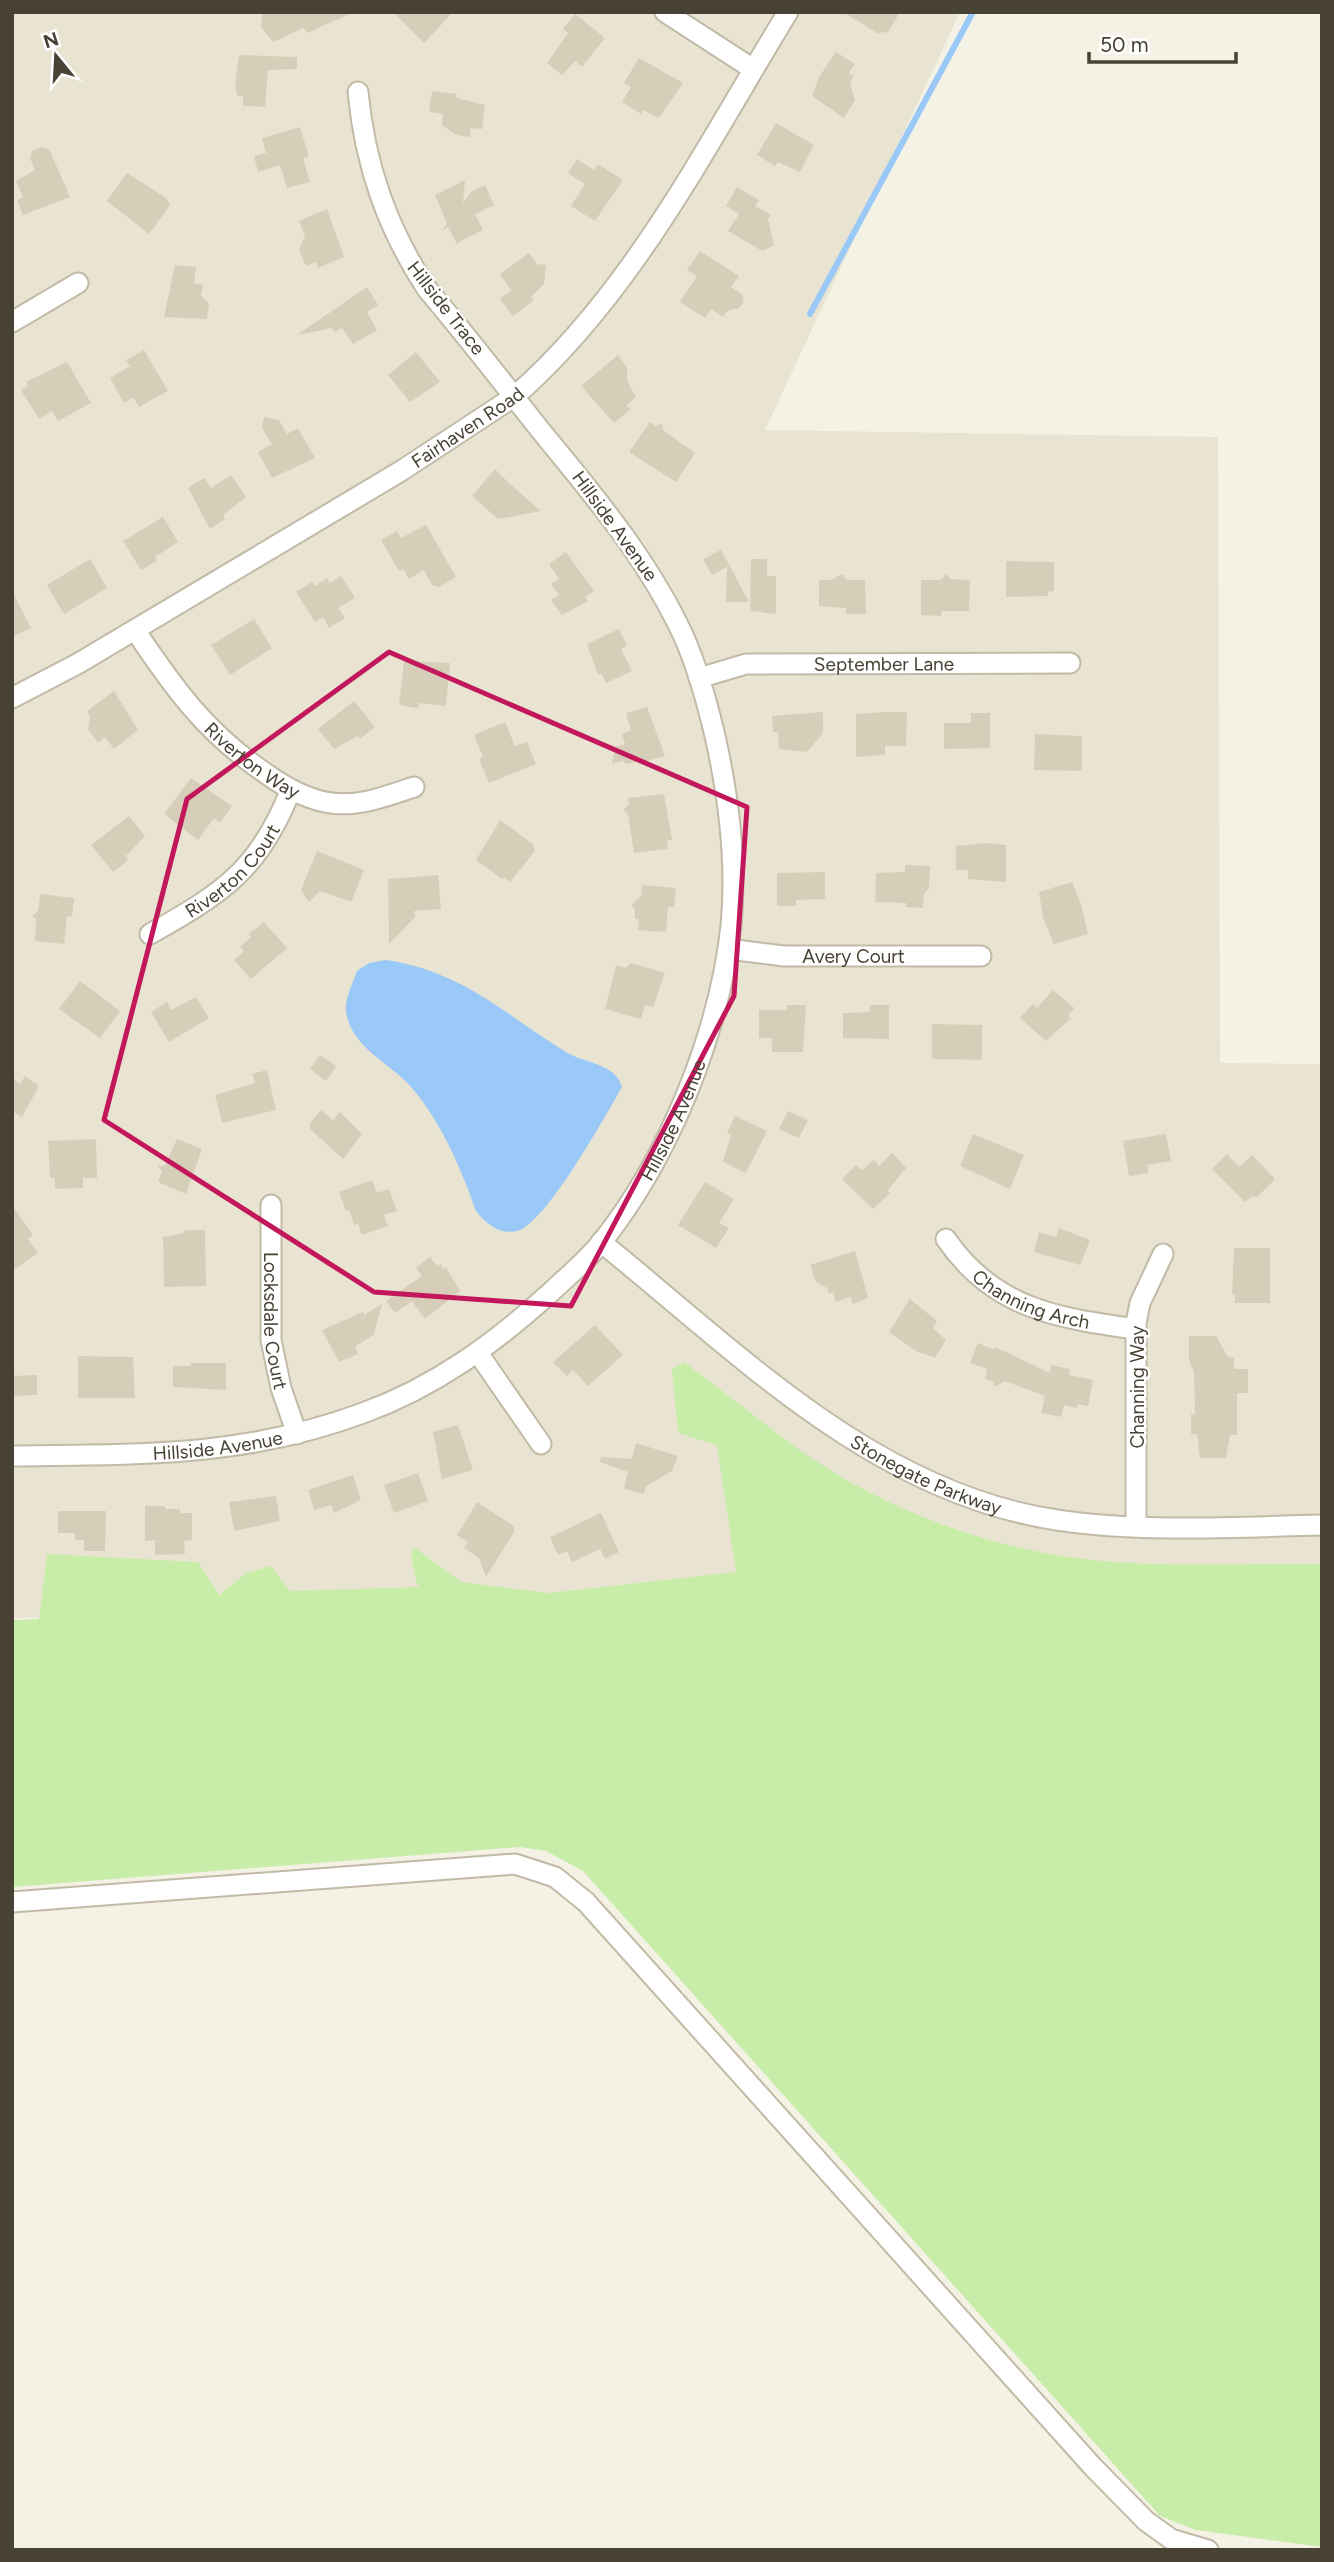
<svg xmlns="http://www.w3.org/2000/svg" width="1334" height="2562" font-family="Figtree,sans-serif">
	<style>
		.residential { fill: #e9e4d2 }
		.green { fill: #c8eda9 }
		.water { fill: #9ac9f8 }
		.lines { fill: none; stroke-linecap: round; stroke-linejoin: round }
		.stream { stroke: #9ac9f8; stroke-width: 6 }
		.building { fill: #d7ceb9 }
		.minor-casing { stroke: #c1baa6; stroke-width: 23 }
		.minor { stroke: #fff; stroke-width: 19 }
		.marked { fill: none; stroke: #c2185b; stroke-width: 5; stroke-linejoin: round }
		.labels { text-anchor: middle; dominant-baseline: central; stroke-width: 5; stroke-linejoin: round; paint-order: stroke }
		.street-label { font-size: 19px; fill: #474234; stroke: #fff }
	</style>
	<rect width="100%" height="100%" fill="#f4f1e5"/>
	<!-- residential -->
	<path class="residential" d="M12,12H960L765,430L1218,437L1220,1063L1322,1064V1588L12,1618Z"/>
	<!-- green -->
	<path class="green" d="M684,1362C723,1391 760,1421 798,1449C888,1513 1005,1555 1115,1562C1183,1567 1253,1563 1322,1564V2547L1196,2530L1160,2516L583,1871L546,1851L520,1847L12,1887V1620L39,1619L47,1554L198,1562L219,1595L246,1573L271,1566L290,1591L418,1587L411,1557L414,1547L461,1582L549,1593L736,1572L717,1445L678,1433L672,1369Z"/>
	<!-- water -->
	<path class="water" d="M386,960C462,971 504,1014 566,1052C586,1064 615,1063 622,1087C606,1115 545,1225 517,1231C500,1235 486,1224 476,1211C461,1168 442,1124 412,1088C391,1063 352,1049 346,1012C344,1000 353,983 357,971L369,963Z"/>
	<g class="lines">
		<!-- stream -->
		<path class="stream" d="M810,314L973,12"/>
	</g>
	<!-- building -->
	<g class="building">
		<path d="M262,12H354L307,33L304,28L273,42L261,27Z"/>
		<path d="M393,12H453L424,43Z"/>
		<path d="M843,12H900L888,32L877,33Z"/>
		<path d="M575,14L605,38L582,67L575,61L562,75L547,63L568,33L563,29Z"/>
		<path d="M836,52L855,64L849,73L854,76L850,82L855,100L844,118L812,96L819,77Z"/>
		<path d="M239,55L297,57V69L268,70L265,107L243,106V96H237L235,85Z"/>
		<path d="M639,58L683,83L659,118L643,110L641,114L622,102L631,87L624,83Z"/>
		<path d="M432,91L457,94L456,98L485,105L482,129L471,128L470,137L456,135L442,125L443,114L429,112Z"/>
		<path d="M776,123L814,145L800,172L778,162L775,166L757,155Z"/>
		<path d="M300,127L309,157L303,158L310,182L287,188L280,165L258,172L254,156L266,153L262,138Z"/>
		<path d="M42,147L49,149L70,197L23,215L17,200L23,197L16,181L35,170L30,158L32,151Z"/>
		<path d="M577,159L594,170L598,164L623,180L595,221L571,206L585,184L568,173Z"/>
		<path d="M127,173L166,198L170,205L149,234L107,201Z"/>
		<path d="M465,180L463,203L471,192L485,185L494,205L475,214L483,230L459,242L458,246L448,227L442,231L447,224L435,195Z"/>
		<path d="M737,187L759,200L755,206L771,215L768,219L774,245L762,251L728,231L739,214L726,206Z"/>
		<path d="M327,209L344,257L318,268L316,262L306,266L299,250L305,235L299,221Z"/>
		<path d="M700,251L739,276L731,287L742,294L744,302L739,308L727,311L723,317L711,309L705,318L680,302L697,276L687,270Z"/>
		<path d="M529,253L537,264L546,265L544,284L531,297L534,300L513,316L500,299L511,290L500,274Z"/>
		<path d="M175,265L196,267L194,283L203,285L201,295L209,304L207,319L164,317Z"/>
		<path d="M367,287L378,305L367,312L377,330L353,344L342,328L335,332L331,328L297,335Z"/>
		<path d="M144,350L168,391L139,407L133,397L124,403L110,378L130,366L126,360Z"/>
		<path d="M416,352L440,382L410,402L388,375Z"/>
		<path d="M618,355L627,368V381L636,397L626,406L631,409L614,423L581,386Z"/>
		<path d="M67,362L91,403L58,421L52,411L39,419L21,390L28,386L26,382Z"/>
		<path d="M264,417L279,420L287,434L298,428L315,458L272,478L258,452L272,444L262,428Z"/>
		<path d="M650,422L656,426L662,423L663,430L695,453L676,482L629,452Z"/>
		<path d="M495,469L510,484L541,511L498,519L472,496Z"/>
		<path d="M231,475L246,497L223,515L225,519L210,529L188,488L204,478L211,488Z"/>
		<path d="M163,517L178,542L155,557L157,561L141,570L123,541Z"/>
		<path d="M426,525L456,577L439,587L432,585L424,570L409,579L403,569L399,571L381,540L397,531L401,538Z"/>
		<path d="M721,550L727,561L749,602H726L727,567L712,575L703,559Z"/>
		<path d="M566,552L594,591L585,597L588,601L562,615L551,600L559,595L551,584L559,579L549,564Z"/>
		<path d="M90,559L107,588L64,614L47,585Z"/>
		<path d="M751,559H767V576H776V614L750,611Z"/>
		<path d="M1006,561L1054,562V591L1048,592V596L1006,597Z"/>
		<path d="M842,574L847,580H865L866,614H846V608L819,606V580H831Z"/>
		<path d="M946,574L951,579L970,580L969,611H942L941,616L921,615V580H941Z"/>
		<path d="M341,576L355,598L338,608L345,618L329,628L323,617L315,622L296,592L312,582L315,586L327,578L330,583Z"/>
		<path d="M12,591L31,628L12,637Z"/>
		<path d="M254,619L272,648L230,675L211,645Z"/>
		<path d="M619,629L627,646L621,649L632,671L606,683L601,673L598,675L587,644Z"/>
		<path d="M404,661L450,663L446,706L419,703L418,708L399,705Z"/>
		<path d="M114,691L138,730L114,749L105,737L98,743L88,729L90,716L87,711Z"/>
		<path d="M354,701L375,727L360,739L358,736L334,749L318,729Z"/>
		<path d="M647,707L665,756L639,763V761L627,764L622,761L612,764L615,747L625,744L622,734L631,730L626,713Z"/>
		<path d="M823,712V733L807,752L779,749L778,732H773L772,716Z"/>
		<path d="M887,712H907L906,746H885V755L856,757V714Z"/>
		<path d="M971,713H990V748L944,749V723H971Z"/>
		<path d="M505,722L515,746L527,742L536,764L489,783L479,759L483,757L474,735Z"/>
		<path d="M1035,734L1082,736V771L1034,770Z"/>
		<path d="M191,778L232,806L220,823L214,818L198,840L164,814Z"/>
		<path d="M664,794L672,840L667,841L668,849L634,853L628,814L623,810L629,804L628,798Z"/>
		<path d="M129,816L145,836L126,856L128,860L113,872L91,845Z"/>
		<path d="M500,820L533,844L535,851L510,882L504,877L502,879L476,860Z"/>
		<path d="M985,843L1006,845V882L968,879V870H956V846Z"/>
		<path d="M317,851L364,870L351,902L320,891L309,902L301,890Z"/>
		<path d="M905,865L930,866L929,889L924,893L923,908L906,907V903L875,902L876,873L905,872Z"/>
		<path d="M825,872V899L796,900V906H777V873Z"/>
		<path d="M438,875L441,909L414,911L415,917L389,944L388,879Z"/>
		<path d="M1072,882L1081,904L1088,934L1054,944L1043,918L1039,892Z"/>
		<path d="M642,885L676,888L674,907H668L666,932L638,930L639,919H635V909L631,905L641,896Z"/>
		<path d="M40,894L74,898L72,917L67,916L64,944L35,941L36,919L32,916L38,911Z"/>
		<path d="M264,922L287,948L251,979L234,960L244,951L240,947L251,937L249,934Z"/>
		<path d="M631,963L665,973L653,1007L645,1005L641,1019L605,1009L616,965L626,968Z"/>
		<path d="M80,981L120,1011L100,1038L59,1009Z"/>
		<path d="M1053,990L1074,1008L1068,1016L1071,1018L1046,1041L1020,1018L1033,1004L1037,1008Z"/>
		<path d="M196,997L209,1018L169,1042L151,1012L167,1002L171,1010Z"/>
		<path d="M787,1005H806L803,1052H772V1038H759V1010H787Z"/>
		<path d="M870,1005H889V1039L843,1038V1013L870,1012Z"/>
		<path d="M932,1024L982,1025V1060L932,1059Z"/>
		<path d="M320,1055L336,1066L326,1081L310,1069Z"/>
		<path d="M267,1070L276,1110L222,1123L215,1095L255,1083L252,1074Z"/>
		<path d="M25,1076L39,1086L22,1117L12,1111V1078L20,1084Z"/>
		<path d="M321,1110L333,1120L340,1112L362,1134L343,1159L310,1129V1123Z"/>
		<path d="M788,1111L808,1120L799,1138L779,1129Z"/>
		<path d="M735,1116L767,1131L746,1173L723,1162L731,1135L727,1133Z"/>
		<path d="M973,1134L1024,1155L1010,1189L960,1166Z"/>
		<path d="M1166,1134L1171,1161L1147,1165L1149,1173L1129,1176L1123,1141Z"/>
		<path d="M96,1139L97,1178H83V1188L55,1189V1178H50L48,1141Z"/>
		<path d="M177,1139L202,1149L186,1194L158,1182L162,1172L158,1166L165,1165Z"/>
		<path d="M892,1153L906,1168L888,1190L890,1193L873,1209L842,1179L856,1165L862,1170L874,1160L879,1166Z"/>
		<path d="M1227,1154L1239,1167L1252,1155L1275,1179L1257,1197L1252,1196L1245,1202L1212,1169Z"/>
		<path d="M372,1180L377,1193L389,1189L397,1211L384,1215L388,1226L362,1235L358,1224L354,1225L349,1210L346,1211L339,1192Z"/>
		<path d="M705,1182L734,1199L719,1223L729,1228L716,1248L678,1225Z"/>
		<path d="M12,1205L33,1235L28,1239L38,1253L12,1271Z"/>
		<path d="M1059,1228L1090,1240L1080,1265L1034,1252L1039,1232L1056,1237Z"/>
		<path d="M184,1230H205L206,1286L164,1287L163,1237L185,1233Z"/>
		<path d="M1234,1248H1270V1303H1235V1294H1232Z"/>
		<path d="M855,1251L868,1298L853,1304L850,1297L836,1302L833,1292L829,1294L827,1288L816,1282L810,1265Z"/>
		<path d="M430,1257L437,1266L441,1263L443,1269L446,1267L460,1291L425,1319L412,1301L395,1313L386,1301L422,1276L416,1268Z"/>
		<path d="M910,1299L937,1321L933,1328L946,1340L935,1358L916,1351L889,1332Z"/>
		<path d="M382,1304L374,1334L355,1347L358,1354L339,1362L322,1330L363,1312L364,1315Z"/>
		<path d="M595,1325L623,1355L588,1386L573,1370L567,1376L553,1362Z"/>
		<path d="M1189,1336H1216L1228,1357H1234V1369H1248V1393H1237V1435H1230L1226,1458H1200L1197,1434H1191V1414H1195L1194,1372L1189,1360Z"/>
		<path d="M978,1343L994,1350L995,1347L1050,1373L1051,1365L1070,1369L1069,1375L1093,1380L1088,1406L1078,1404L1077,1408L1064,1405L1061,1417L1041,1413L1045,1396L1005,1381L995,1387L993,1382L985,1379L987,1369L970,1363Z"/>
		<path d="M78,1356L133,1357L135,1398H78Z"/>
		<path d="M191,1363H226V1390L173,1387V1366H191Z"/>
		<path d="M37,1375V1395L12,1396V1376Z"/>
		<path d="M458,1425L473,1470L442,1479L433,1432Z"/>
		<path d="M636,1443L678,1456L672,1471L646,1486L644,1494L624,1489L628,1472L600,1462L601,1457L632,1459Z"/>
		<path d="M418,1473L428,1501L394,1513L384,1485Z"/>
		<path d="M353,1475L361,1500L334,1513L331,1505L314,1510L308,1490Z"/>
		<path d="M276,1496L280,1521L234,1531L229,1502Z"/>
		<path d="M477,1502L514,1526V1532L486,1577L479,1558L464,1548L468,1542L457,1535Z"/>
		<path d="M145,1506H165V1509H180V1513H192V1540L184,1541L185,1554L155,1555V1540L145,1541Z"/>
		<path d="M58,1511H106L105,1551H84V1540H75V1533H58Z"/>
		<path d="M601,1513L619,1552L605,1559L600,1549L572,1562L567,1551L558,1555L550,1537Z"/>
	</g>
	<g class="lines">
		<!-- minor casing -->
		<g class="minor-casing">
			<g id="minor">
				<path d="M665,12L753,69"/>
				<path d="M12,322L78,283"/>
				<path id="s1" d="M135,630C175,690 207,734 268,775C285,787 309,800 331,803C360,807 387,796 414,787"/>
				<path id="s2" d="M699,678L746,664L1070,663"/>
				<path id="s3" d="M12,698L79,663L401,471L515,396C633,293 707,144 788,12"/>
				<path id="s4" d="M150,934C223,893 260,869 291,789"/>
				<path id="s5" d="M728,949L784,956H981"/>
				<path id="s6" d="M271,1205V1340L281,1388L297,1434"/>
				<path id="s7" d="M946,1239C994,1309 1057,1318 1136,1329"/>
				<path id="s8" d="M601,1242C738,1353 875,1493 1057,1520C1144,1533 1234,1527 1322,1525"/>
				<path d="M478,1353L541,1444"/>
				<path id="s9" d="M12,1456C138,1454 242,1458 363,1413C435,1387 495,1343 551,1292C568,1276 586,1261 601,1243C669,1158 719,1034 731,926C737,862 729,798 715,736C707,702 698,669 684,637C648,559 595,497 541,431C503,383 466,335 427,289C387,228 365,165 358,92"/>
				<path d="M1136,1526V1323L1140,1303L1163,1254"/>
				<path d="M12,1902L515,1864L555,1877L586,1902L1093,2467L1146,2521L1171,2539L1208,2550"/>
			</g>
		</g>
		<!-- minor -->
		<use href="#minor" class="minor"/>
	</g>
	<!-- marked area -->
	<path class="marked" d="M389,652L747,807L734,996L571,1306L374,1292L104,1120L187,799Z"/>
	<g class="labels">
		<!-- street labels -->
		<g class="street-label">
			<text transform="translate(446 308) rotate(52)">Hillside Trace</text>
			<text stroke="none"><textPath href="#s3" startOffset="530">Fairhaven Road</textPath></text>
			<text transform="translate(615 526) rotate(54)">Hillside Avenue</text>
			<text stroke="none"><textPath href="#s2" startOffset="187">September Lane</textPath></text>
			<text stroke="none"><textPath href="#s1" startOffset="177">Riverton Way</textPath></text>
			<text stroke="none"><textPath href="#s4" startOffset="105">Riverton Court</textPath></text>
			<text stroke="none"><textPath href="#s5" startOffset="126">Avery Court</textPath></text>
			<text stroke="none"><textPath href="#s9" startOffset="794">Hillside Avenue</textPath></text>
			<text stroke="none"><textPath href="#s7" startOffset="108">Channing Arch</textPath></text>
			<text stroke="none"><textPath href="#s6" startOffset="116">Locksdale Court</textPath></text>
			<text transform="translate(1137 1387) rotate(-90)">Channing Way</text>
			<text stroke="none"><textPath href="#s9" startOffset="206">Hillside Avenue</textPath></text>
			<text stroke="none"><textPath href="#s8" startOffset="402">Stonegate Parkway</textPath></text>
		</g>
	</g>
	<!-- border -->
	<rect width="1334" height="2562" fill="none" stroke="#474234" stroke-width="28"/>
	<!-- north arrow -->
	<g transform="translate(56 56) rotate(342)" stroke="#ffffff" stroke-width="5" paint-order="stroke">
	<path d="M0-5L12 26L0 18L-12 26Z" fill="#474234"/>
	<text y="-10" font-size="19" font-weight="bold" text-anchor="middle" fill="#474234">N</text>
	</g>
	<!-- scale -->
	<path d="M1089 52v10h147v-10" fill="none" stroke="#474234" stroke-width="3.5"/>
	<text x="1100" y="52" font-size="21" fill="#474234" stroke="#ffffff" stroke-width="5" paint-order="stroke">50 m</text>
</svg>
